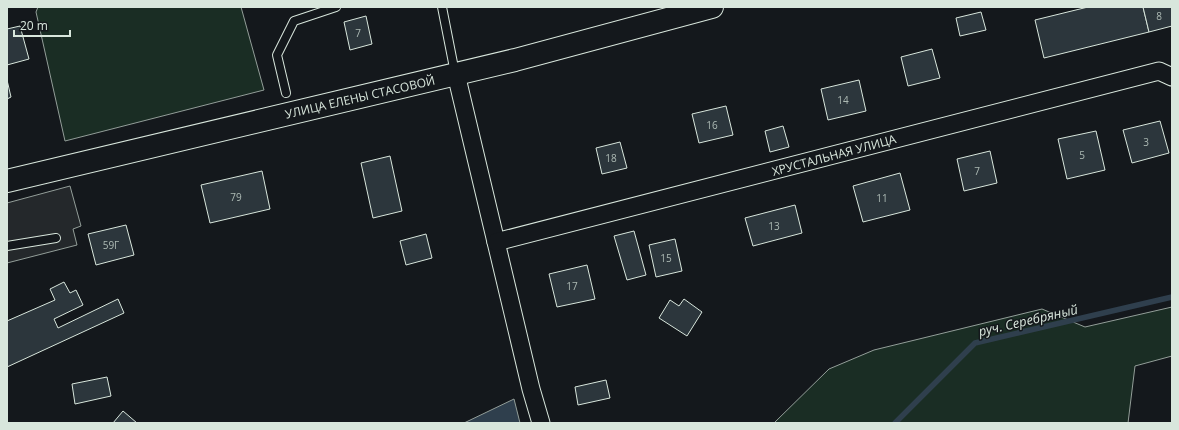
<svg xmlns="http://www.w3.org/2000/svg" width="1179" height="430" font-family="'Open Sans',sans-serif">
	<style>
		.green { fill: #1a2d24; stroke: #939e99 }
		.parking { fill: #24282b; stroke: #939e99 }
		.water { fill: #2f3f4d; stroke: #939e99 }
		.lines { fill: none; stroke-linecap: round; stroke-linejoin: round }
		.stream { stroke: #2f3f4d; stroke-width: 5.5 }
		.building { fill: #2c363c; stroke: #d8e6dc }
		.lane-casing { stroke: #d8e6dc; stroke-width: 10 }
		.street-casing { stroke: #d8e6dc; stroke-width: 19 }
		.secondary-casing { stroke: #d8e6dc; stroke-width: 24 }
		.lane { stroke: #14181c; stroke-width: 8 }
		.street { stroke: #14181c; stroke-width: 17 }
		.secondary { stroke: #14181c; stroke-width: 22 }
		.labels { text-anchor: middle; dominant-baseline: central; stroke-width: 3; stroke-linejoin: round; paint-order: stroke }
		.number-label { font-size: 10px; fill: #adbab4 }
		.street-label { font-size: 12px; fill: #d8e6dc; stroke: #14181c }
		.water-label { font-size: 13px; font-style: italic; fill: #d8e6dc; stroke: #14181c }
	</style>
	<rect width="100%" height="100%" fill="#14181c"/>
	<!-- green -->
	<g class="green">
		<path d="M38,7H241L264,90L65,141L36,12Z"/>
		<path d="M1172,307V356L1135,366L1128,423H774L829,369L874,350L1042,309L1085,327Z"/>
	</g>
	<!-- parking -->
	<path class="parking" d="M70,186L81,226L73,229L77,245L7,263V203Z"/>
	<!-- water -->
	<path class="water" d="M514,399L520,423H464Z"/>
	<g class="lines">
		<!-- stream -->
		<path class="stream" d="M895,423L975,343L1172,297"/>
	</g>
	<!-- building -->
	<g class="building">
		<path d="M1088,7H1143L1149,32L1044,58L1035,20Z"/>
		<path d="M1143,7H1172V26L1149,32Z"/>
		<path d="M981,12L986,30L960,36L956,18Z"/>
		<path d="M366,16L372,44L350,50L344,22Z"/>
		<path d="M20,26L29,59L7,65V29Z"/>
		<path d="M932,49L940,78L908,86L901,57Z"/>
		<path d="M7,80L11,97L7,99Z"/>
		<path d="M859,80L866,111L828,120L821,89Z"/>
		<path d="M726,106L733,135L699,143L692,114Z"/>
		<path d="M1160,121L1169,153L1132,163L1123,130Z"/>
		<path d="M783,126L789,147L770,152L765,131Z"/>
		<path d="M1096,131L1105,170L1067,179L1058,139Z"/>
		<path d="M620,142L627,168L602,174L596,148Z"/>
		<path d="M990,151L997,183L964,191L957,159Z"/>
		<path d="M390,156L402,211L373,218L361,163Z"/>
		<path d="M262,171L270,209L210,223L201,185Z"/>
		<path d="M900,173L910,210L863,222L853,186Z"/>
		<path d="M795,205L802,233L753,246L745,218Z"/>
		<path d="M126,225L134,255L96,265L88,234Z"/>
		<path d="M634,231L646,275L627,280L614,236Z"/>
		<path d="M426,234L432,258L406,265L400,241Z"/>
		<path d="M675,239L682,271L656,277L649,245Z"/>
		<path d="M587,265L595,299L557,307L549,274Z"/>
		<path d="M64,282L70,293L76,290L83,305L54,319L58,328L118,299L124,313L7,367V321L55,300L50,289Z"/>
		<path d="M684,299L702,312L687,336L659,318L670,300L679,306Z"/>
		<path d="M107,377L111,396L75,404L72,384Z"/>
		<path d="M606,380L610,398L578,405L575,387Z"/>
		<path d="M123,411L137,423H113Z"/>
	</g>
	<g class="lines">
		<!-- lane casing -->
		<g class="lane-casing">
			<g id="lane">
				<path d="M442,7L455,73"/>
				<path d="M286,93L277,55L294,21L336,7"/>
				<path d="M7,246L56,238"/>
			</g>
		</g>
		<!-- street casing -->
		<g class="street-casing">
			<g id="street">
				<path d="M456,74L531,389L541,423"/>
				<path d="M496,242L1159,71L1172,77"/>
			</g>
		</g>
		<!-- secondary casing -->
		<g class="secondary-casing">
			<path id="secondary" d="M7,181L515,60L712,7"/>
		</g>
		<!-- lane -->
		<use href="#lane" class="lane"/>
		<!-- street -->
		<use href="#street" class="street"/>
		<!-- secondary -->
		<use href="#secondary" class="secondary"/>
	</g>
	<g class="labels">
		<!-- number labels -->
		<g class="number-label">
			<text x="1159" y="16">8</text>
			<text x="358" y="33">7</text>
			<text x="843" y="100">14</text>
			<text x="712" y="125">16</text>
			<text x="1146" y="142">3</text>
			<text x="1082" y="155">5</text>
			<text x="611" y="158">18</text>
			<text x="977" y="171">7</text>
			<text x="236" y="197">79</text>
			<text x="882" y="198">11</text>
			<text x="774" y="226">13</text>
			<text x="111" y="245">59Г</text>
			<text x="666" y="258">15</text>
			<text x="572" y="286">17</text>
		</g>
		<!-- street labels -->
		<g class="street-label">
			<text transform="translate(360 97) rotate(-13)">УЛИЦА ЕЛЕНЫ СТАСОВОЙ</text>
			<text transform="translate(834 155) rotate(-15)">ХРУСТАЛЬНАЯ УЛИЦА</text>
		</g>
		<!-- water labels -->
		<g class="water-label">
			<text transform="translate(1028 320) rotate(-13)">руч. Серебряный</text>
		</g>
	</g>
	<!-- border -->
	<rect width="1179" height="430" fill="none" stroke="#d8e6dc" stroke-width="16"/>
	<!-- scale -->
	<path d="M14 30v6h56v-6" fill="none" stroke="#d8e6dc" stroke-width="2"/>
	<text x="20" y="30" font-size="12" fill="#d8e6dc" stroke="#14181c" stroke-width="3" paint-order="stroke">20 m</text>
</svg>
